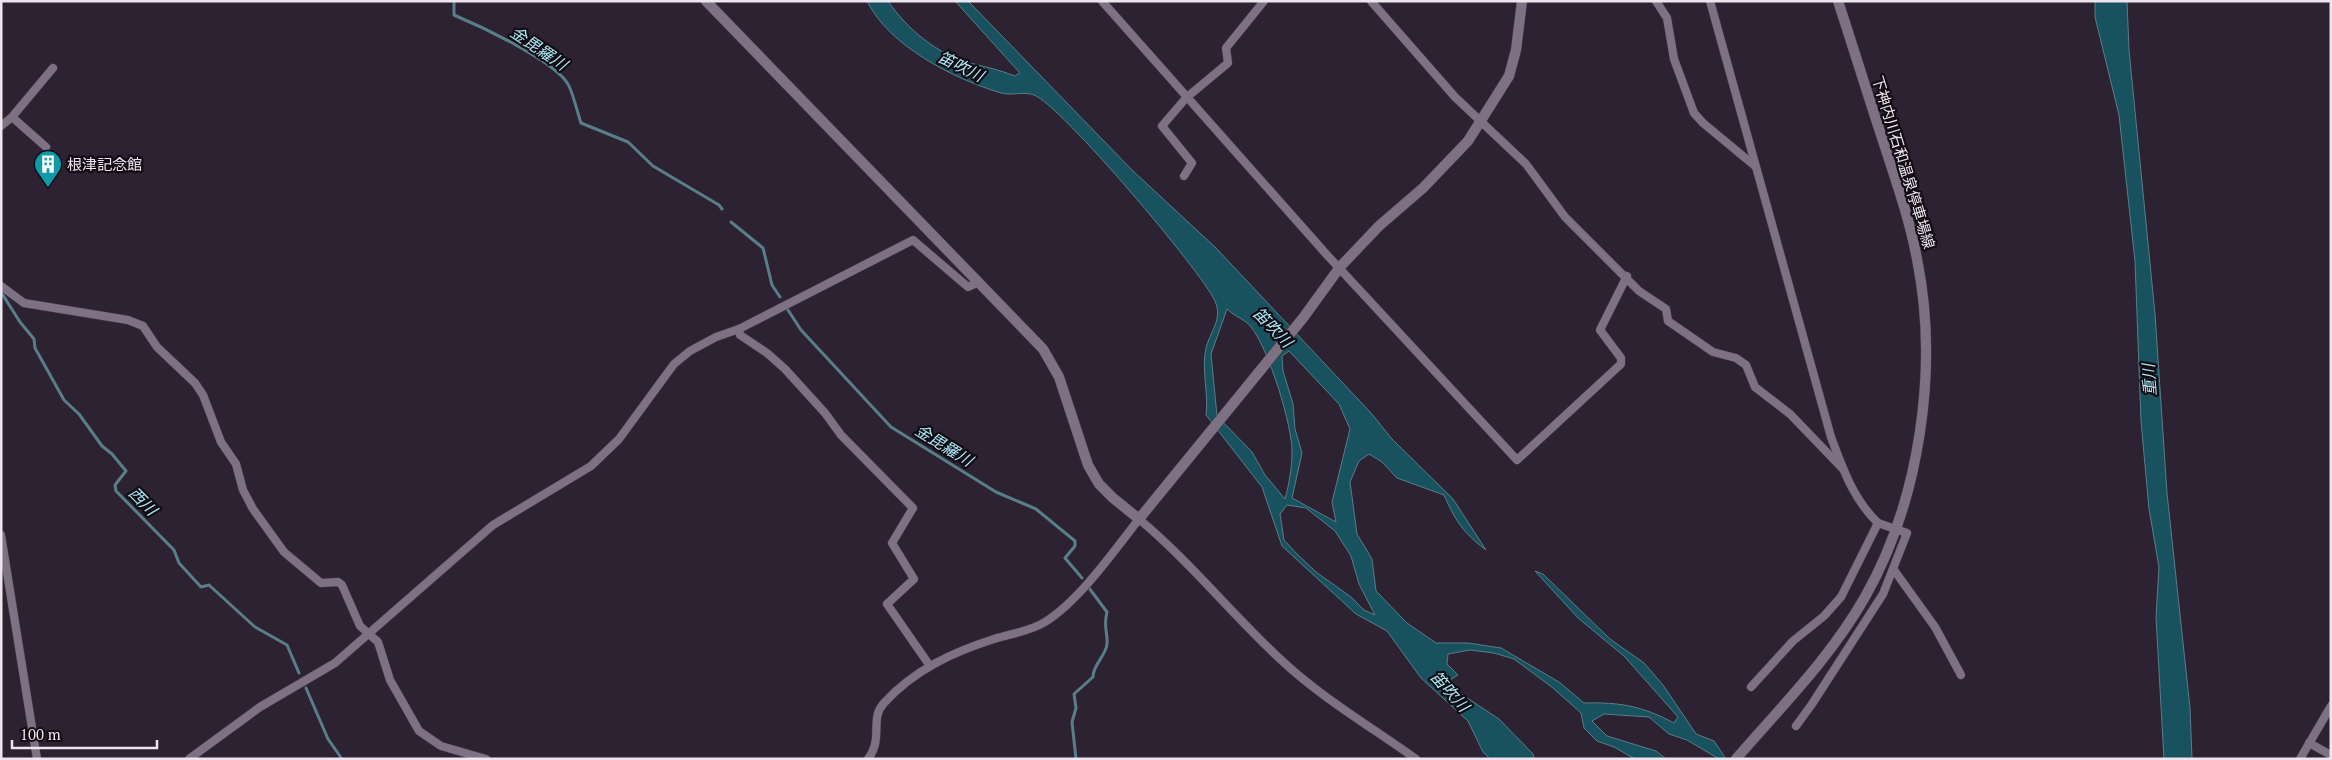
<svg xmlns="http://www.w3.org/2000/svg" width="2332" height="760" font-family="'PT Serif','Noto Sans JP',serif">
	<style>
		.water { fill: #18525e; stroke: #587e8a; fill-rule: evenodd }
		.lines { fill: none; stroke-linecap: round; stroke-linejoin: round }
		.stream { stroke: #587e8a; stroke-width: 3 }
		.street-casing { stroke: #49404d; stroke-width: 9 }
		.secondary-casing { stroke: #49404d; stroke-width: 11 }
		.street { stroke: #7e7183; stroke-width: 8 }
		.secondary { stroke: #7e7183; stroke-width: 10 }
		.labels { text-anchor: middle; dominant-baseline: central; stroke-width: 4.5; stroke-linejoin: round; paint-order: stroke }
		.street-label { font-size: 15px; fill: #ede6f0; stroke: #120d14 }
		.poi-label { font-size: 15px; fill: #ede6f0; stroke: #120d14; text-anchor: start }
		.water-label { font-size: 16px; font-style: italic; fill: #ace8f7; stroke: #120d14 }
	</style>
	<rect width="100%" height="100%" fill="#2d2231"/>
	<!-- water -->
	<g class="water">
		<path d="M867,1H888C906,28 938,55 970,63C986,67 1000,70 1015,76L1020,73L955,1H968L1133,171L1215,247L1371,413L1392,439L1453,499L1486,550C1463,533 1455,520 1444,495L1397,478L1382,462L1369,454L1359,461L1350,482L1357,534L1372,559L1376,591L1407,623L1436,643H1468L1501,648L1559,682L1584,703C1620,702 1642,706 1674,723L1678,717L1624,656L1578,618L1535,571L1543,574L1610,639L1644,663L1663,685L1696,734L1714,741L1726,759H1719L1687,740L1669,734L1649,717L1604,714L1592,721L1607,736L1656,751L1666,759H1635L1614,747L1597,741L1584,728L1581,713L1553,688L1514,659L1494,653L1470,650L1448,654L1447,664L1458,675L1450,680L1458,692L1499,719L1533,754L1534,759H1490L1483,752L1468,721L1421,678L1387,631L1356,614L1282,546L1262,487L1206,415C1209,393 1201,370 1206,348C1210,332 1223,319 1215,301C1202,272 1061,105 1034,95C1024,91 1011,96 1001,93C954,79 889,46 867,1ZM1227,309C1234,316 1246,320 1251,327C1268,347 1293,427 1292,453C1292,468 1289,484 1285,499L1265,475L1252,452L1217,416L1211,354ZM1289,351L1339,404L1350,429L1332,502L1336,522L1292,498L1302,453L1295,429L1293,404L1283,371L1282,356ZM1287,505L1306,508L1335,531L1351,556L1359,584L1375,615L1364,610L1351,597L1316,572L1296,553L1284,540L1280,514Z"/>
		<path d="M2095,1H2127L2129,50L2155,314L2167,493L2190,708L2192,759H2164L2156,618L2159,567L2149,509L2141,421L2135,261L2119,115L2095,17Z"/>
	</g>
	<g class="lines">
		<!-- stream -->
		<g class="stream">
			<path d="M454,1V15C480,26 558,62 569,86C574,97 577,111 581,123L628,142L653,166L719,205L722,209"/>
			<path d="M731,222L763,248L772,285L780,297"/>
			<path d="M1,292L20,322L34,339L35,348L64,400L79,414L102,446L112,454L126,471L115,485L116,491L174,550L179,563L201,587L209,585L255,627L287,645L299,673"/>
			<path d="M788,310L801,330L891,427L996,492L1036,509L1075,541V546L1065,558L1082,578"/>
			<path d="M306,688L328,739L342,759"/>
			<path d="M1076,759L1072,722L1076,708L1074,694L1093,677C1093,664 1106,656 1107,644C1108,632 1103,628 1107,612L1089,588"/>
		</g>
		<!-- street casing -->
		<g class="street-casing">
			<g id="street">
				<path d="M1102,1L1327,255L1517,460L1621,364V358L1600,330L1627,276"/>
				<path d="M1371,1L1455,97L1526,164L1565,217L1639,291L1666,309L1668,321L1713,352L1736,358L1746,365L1755,387L1790,414L1843,469"/>
				<path d="M1656,1L1667,18L1674,59L1694,113L1703,123L1755,166"/>
				<path d="M1710,1L1831,437C1843,469 1853,499 1878,523"/>
				<path d="M12,117L53,68"/>
				<path d="M1,126L12,117L46,147"/>
				<path d="M1184,176L1192,163L1162,126L1186,98L1228,63L1226,48L1264,1"/>
				<path d="M1,286L24,303L128,320L143,326L157,347L195,383L203,395L221,442L236,464L243,490L253,509L284,552L321,583L338,582L342,585L360,626L378,642L390,680L419,731L441,746L486,759"/>
				<path d="M739,329L740,335L767,353L785,369L825,413L841,435L913,508L892,543L914,579L887,604L930,666"/>
				<path d="M1,535L37,759"/>
				<path d="M1894,570L1935,627L1961,675"/>
				<path d="M1751,687L1793,641L1824,616L1841,597L1878,523L1907,533L1883,594L1812,704L1796,726"/>
				<path d="M2309,743L2331,755"/>
				<path d="M189,759L260,707L335,663L493,525L591,466L619,439L674,364L690,351L716,337L739,329L913,240L968,287L979,282"/>
				<path d="M868,759C884,738 869,719 884,703C914,670 953,652 994,639C1010,634 1031,631 1045,622C1079,601 1114,551 1139,519C1189,561 1231,613 1279,658C1320,697 1370,726 1416,759"/>
				<path d="M2300,759L2331,706"/>
			</g>
		</g>
		<!-- secondary casing -->
		<g class="secondary-casing">
			<g id="secondary">
				<path d="M706,1L1043,349L1059,377L1088,465L1099,484L1113,498L1139,519L1303,318L1340,267L1379,226L1423,188L1468,141L1509,76L1516,50L1522,1"/>
				<path d="M1736,759C1781,707 1831,657 1865,597C1920,500 1939,368 1917,259C1910,221 1897,184 1885,147C1869,99 1854,50 1838,1"/>
			</g>
		</g>
		<!-- street -->
		<use href="#street" class="street"/>
		<!-- secondary -->
		<use href="#secondary" class="secondary"/>
	</g>
	<!-- icons -->
	<defs>
		<g id="building-pin" transform="scale(1.4375)"><path d="M0 17L-7.5 6A9.5 9.5 0 1 1 7.5 6Z" fill="#0f9aa8" stroke="#120d14"/><path d="M-4-6H4V6H1V3H-1V6H-4ZM-2.5-4.3h1.7v1.8h-1.7ZM.8-4.3h1.7v1.8H.8ZM-2.5-1h1.7V.8h-1.7ZM.8-1h1.7V.8H.8Z" fill="#fff"/></g>
	</defs>
	<g fill-rule="evenodd">
		<use href="#building-pin" x="48" y="164"/>
	</g>
	<g class="labels">
		<!-- street labels -->
		<g class="street-label">
			<text transform="translate(1904 162) rotate(73)">下神内川石和温泉停車場線</text>
		</g>
		<!-- poi labels -->
		<g class="poi-label">
			<text x="67" y="164">根津記念館</text>
		</g>
		<!-- water labels -->
		<g class="water-label">
			<text transform="translate(539 48) rotate(34)">金毘羅川</text>
			<text transform="translate(961 66) rotate(26)">笛吹川</text>
			<text transform="translate(1273 327) rotate(46)">笛吹川</text>
			<text transform="translate(2149 380) rotate(-94)">重川</text>
			<text transform="translate(944 445) rotate(32)">金毘羅川</text>
			<text transform="translate(143 501) rotate(45)">西川</text>
			<text transform="translate(1450 691) rotate(48)">笛吹川</text>
		</g>
	</g>
	<!-- border -->
	<rect width="2332" height="760" fill="none" stroke="#ede6f0" stroke-width="5"/>
	<!-- scale -->
	<path d="M12 740v8h145v-8" fill="none" stroke="#ede6f0" stroke-width="2.5"/>
	<text x="20" y="740" font-size="15" fill="#ede6f0" stroke="#120d14" stroke-width="4" paint-order="stroke">100 m</text>
</svg>
